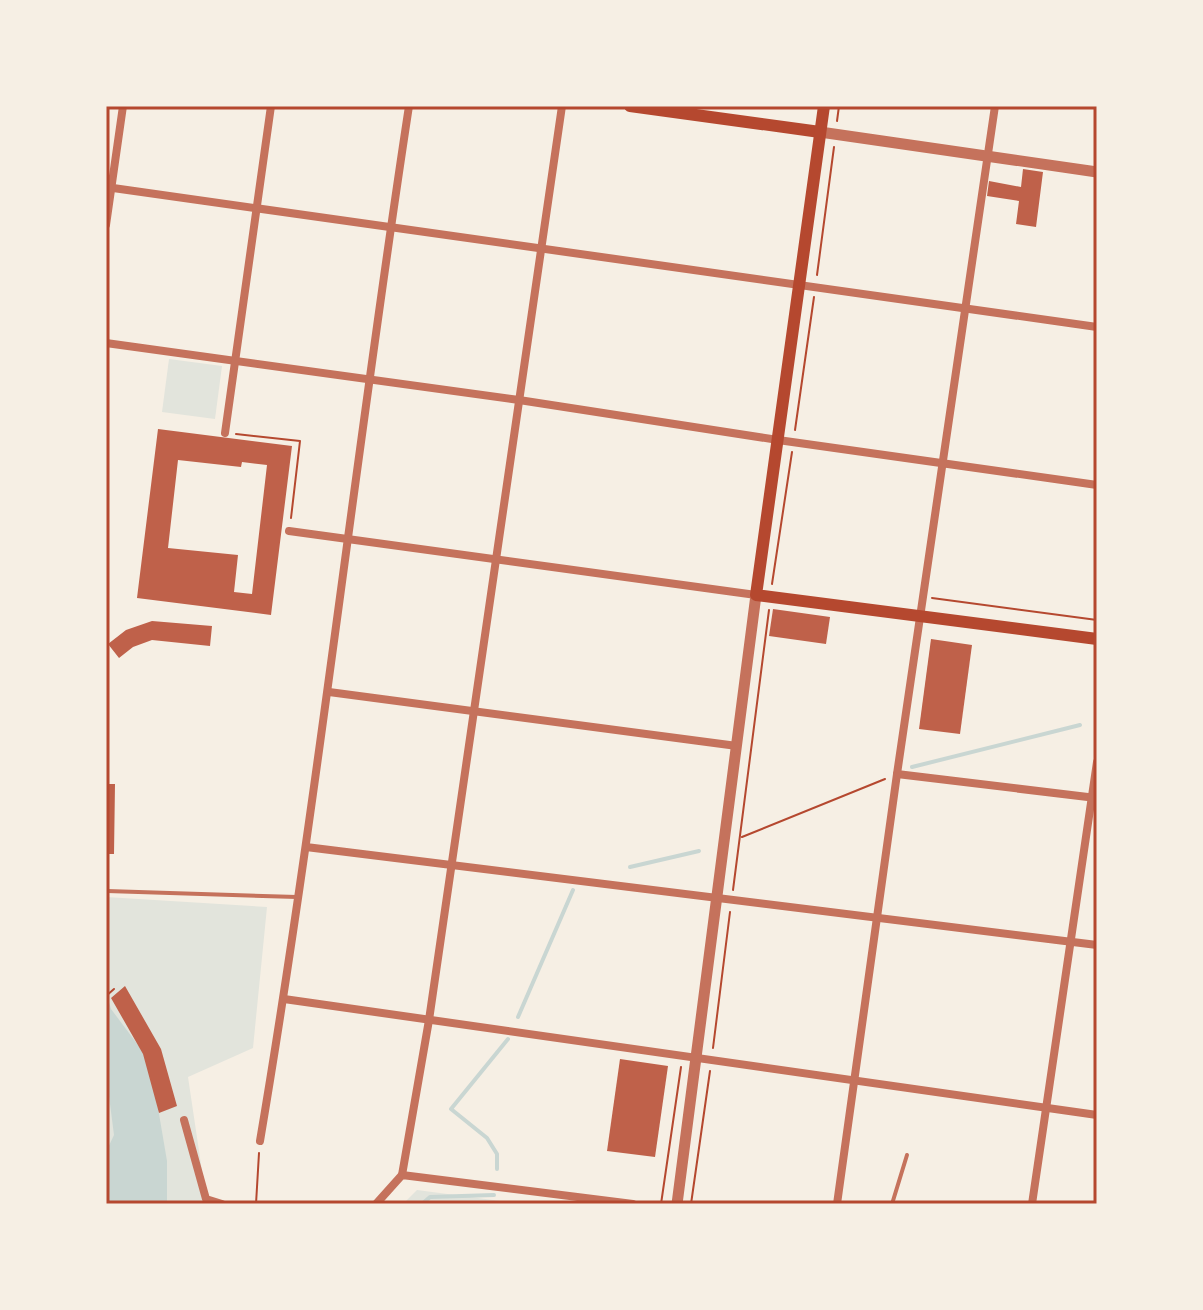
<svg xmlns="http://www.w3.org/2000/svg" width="1203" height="1310" font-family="Commissioner,sans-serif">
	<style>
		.green { fill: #e2e4dc }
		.water { fill: #c9d6d2 }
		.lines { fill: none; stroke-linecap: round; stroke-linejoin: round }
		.stream { stroke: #c9d6d2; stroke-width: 4 }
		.building { fill: #bf614a; fill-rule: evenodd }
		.path { stroke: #b5482f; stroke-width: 2 }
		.service { stroke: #c5725c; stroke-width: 4 }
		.minor { stroke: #c5725c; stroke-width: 8 }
		.tertiary { stroke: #c5725c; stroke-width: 11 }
		.secondary { stroke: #b5482f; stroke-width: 12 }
		.neatline { fill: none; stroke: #b5482f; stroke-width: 3 }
	</style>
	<rect width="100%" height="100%" fill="#f6efe4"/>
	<!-- green -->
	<g class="green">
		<path d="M169,359L222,366L215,419L162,412Z"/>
		<path d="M106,897L267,907L253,1048L188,1077L206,1198L221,1204H106Z"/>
		<path d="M417,1190L523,1204H403Z"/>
	</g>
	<!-- water -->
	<path class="water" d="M106,992L111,1009L150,1061L167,1161V1204H106V1152L114,1135L106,1073Z"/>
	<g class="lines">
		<!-- stream -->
		<g class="stream">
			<path d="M912,767L1080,725"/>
			<path d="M630,867L699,851"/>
			<path d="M518,1017L573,890"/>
			<path d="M497,1169V1154L487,1138L451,1109L508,1039"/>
			<path d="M422,1204L430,1197L494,1195"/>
		</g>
	</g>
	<!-- building -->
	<g class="building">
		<path d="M1023,169L1043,172L1036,227L1016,224L1019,201L987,196L989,181L1021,187Z"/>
		<path d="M158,429L292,446L271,615L137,598ZM178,460L241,467L242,462L267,465L252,594L234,592L238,555L168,548Z"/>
		<path d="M773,609L830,617L826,644L769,636Z"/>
		<path d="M152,621L212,626L210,646L152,640L133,647L119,658L108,644L126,630Z"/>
		<path d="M931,639L972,645L960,734L919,729Z"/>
		<path d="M108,784H115L114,854H106V809H108Z"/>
		<path d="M125,986L161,1049L177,1106L159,1113L143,1054L111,998Z"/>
		<path d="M620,1059L668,1066L655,1157L607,1151Z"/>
	</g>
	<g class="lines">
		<!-- path -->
		<g class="path">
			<path d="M837,121L839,106"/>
			<path d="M817,275L834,147"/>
			<path d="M795,430L814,297"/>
			<path d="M236,434L300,441L291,518"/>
			<path d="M772,584L792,452"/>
			<path d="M932,598L1097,620"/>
			<path d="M742,837L885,779"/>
			<path d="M733,890L769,610"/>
			<path d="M106,996L114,989"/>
			<path d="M713,1048L730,912"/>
			<path d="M256,1204L259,1153"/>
			<path d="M661,1204L681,1067"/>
			<path d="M691,1204L710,1071"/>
		</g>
		<!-- service -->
		<g class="service">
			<path d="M107,891L297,897"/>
			<path d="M892,1204L907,1155"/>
		</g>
		<!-- minor -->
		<g class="minor">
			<path d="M106,187L1097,327"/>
			<path d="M106,225L123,106"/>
			<path d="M106,343L519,400L778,440L1097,485"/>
			<path d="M225,433L271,106"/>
			<path d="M289,531L756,595"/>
			<path d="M329,692L737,746"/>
			<path d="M897,774L1096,798"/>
			<path d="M306,847L1097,945"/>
			<path d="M284,999L1097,1115"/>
			<path d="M184,1120L206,1199L222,1204"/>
			<path d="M260,1141C318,797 356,451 409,106"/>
			<path d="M402,1175L429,1020L562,106"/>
			<path d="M376,1204L402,1175L633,1204"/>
			<path d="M837,1204L897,774L995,106"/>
			<path d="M1032,1204L1097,762"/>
		</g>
		<!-- tertiary -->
		<g class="tertiary">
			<path d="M820,132L1097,172"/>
			<path d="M677,1204L756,595"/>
		</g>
		<!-- secondary -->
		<g class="secondary">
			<path d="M630,106L820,132"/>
			<path d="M824,106L756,595L1097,639"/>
		</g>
	</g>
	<!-- border -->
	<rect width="1203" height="1310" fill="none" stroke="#f6efe4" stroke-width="216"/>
	<rect x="108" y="108" width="987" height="1094" class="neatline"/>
</svg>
